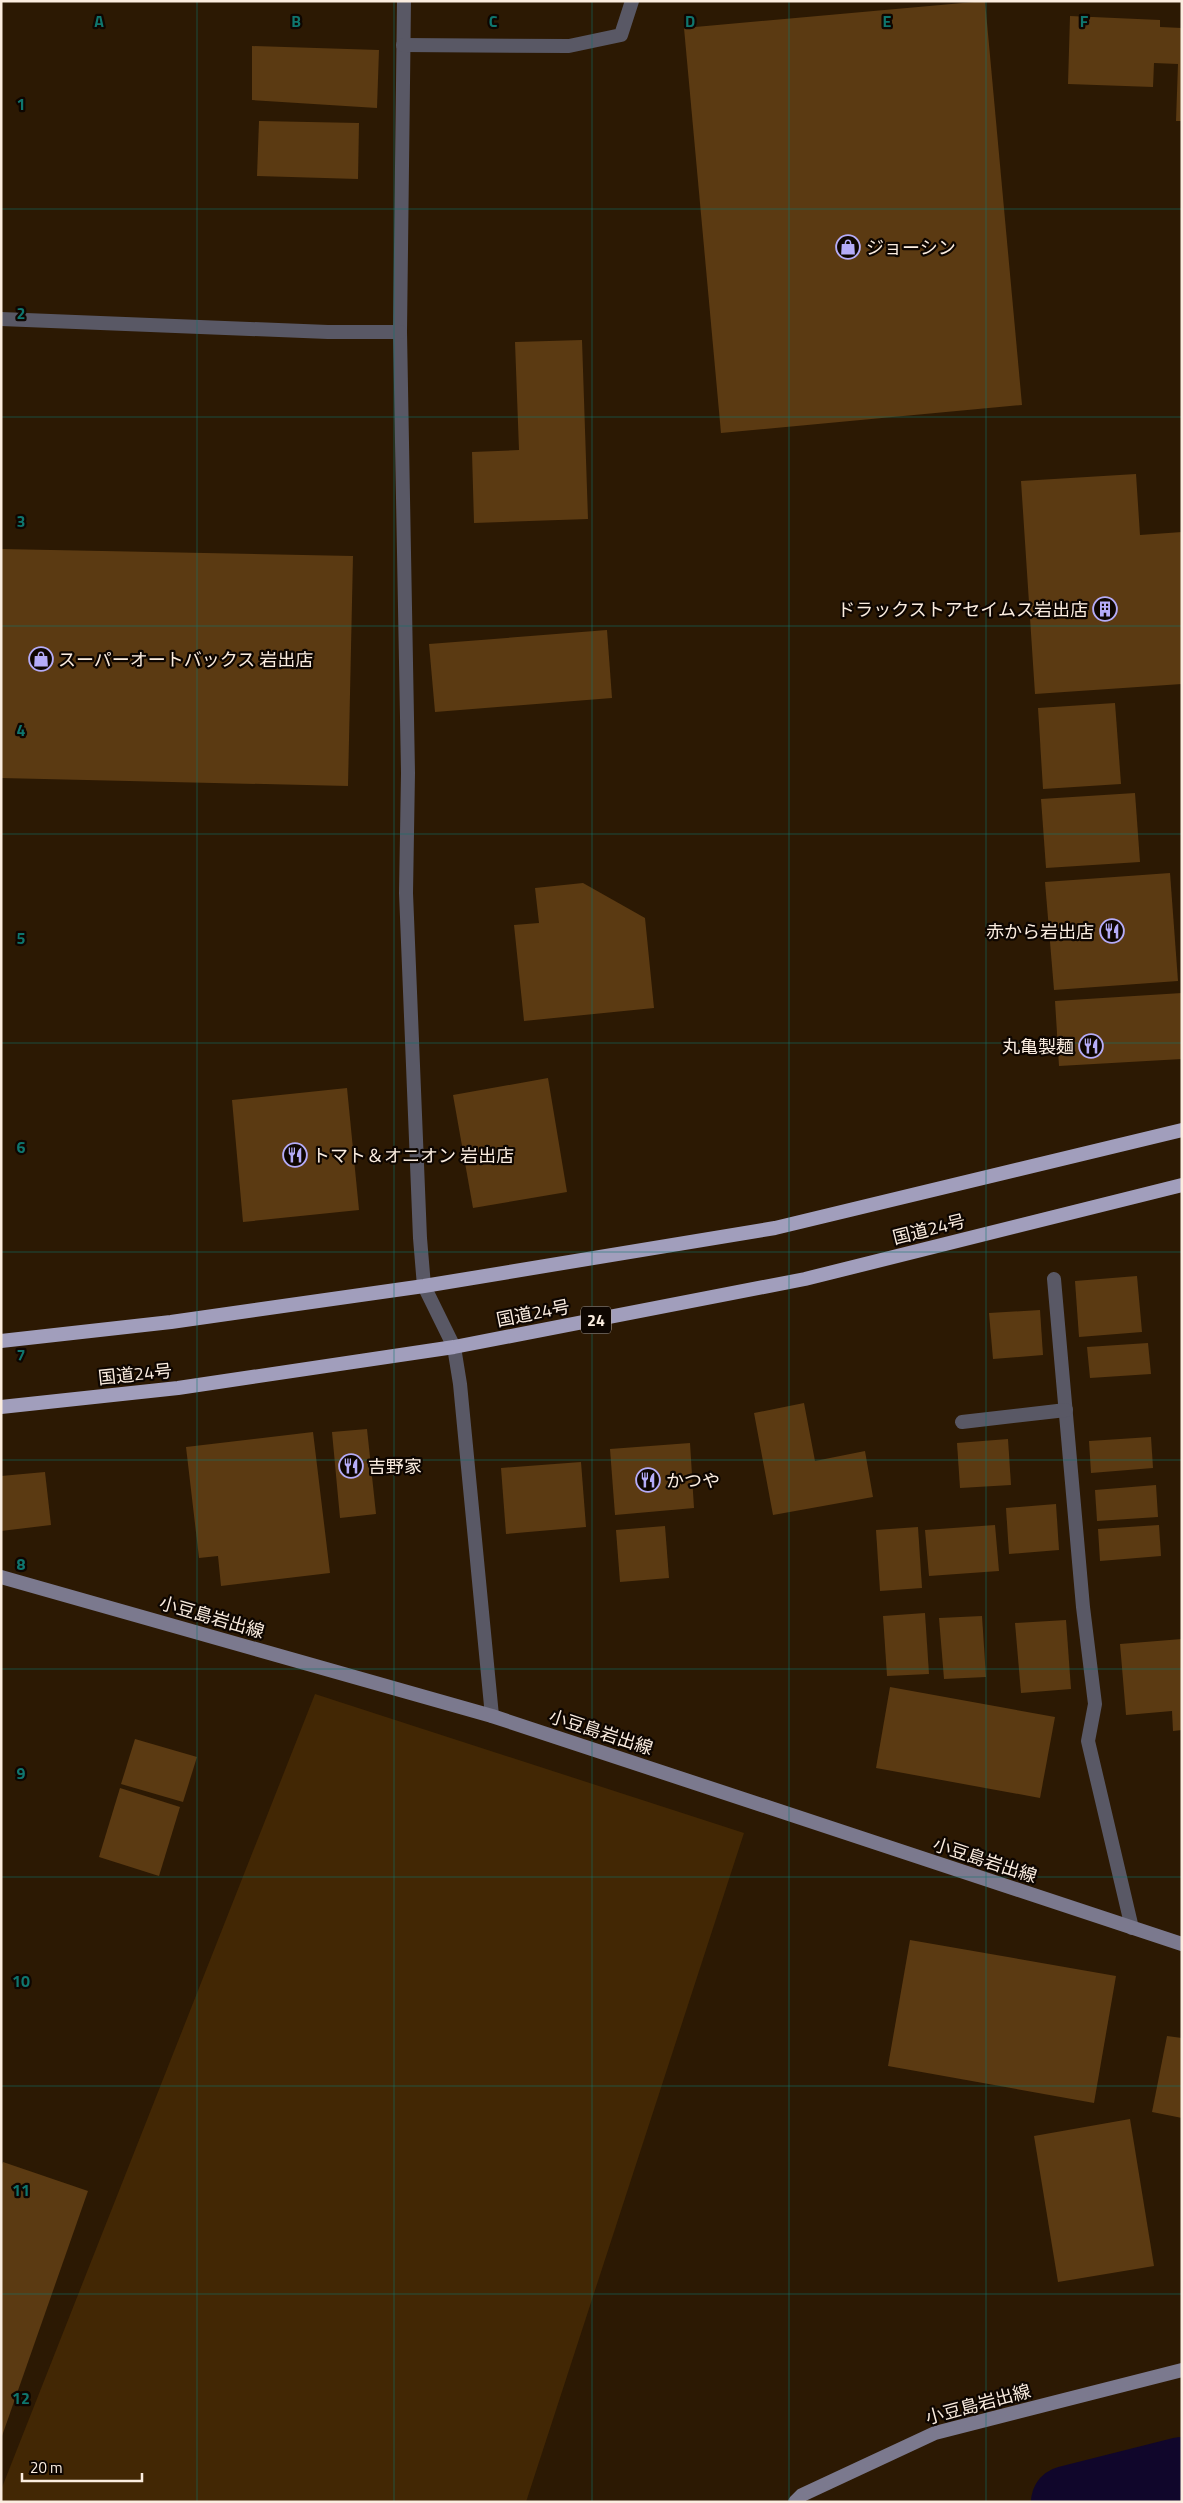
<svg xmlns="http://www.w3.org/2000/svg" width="1183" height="2503" font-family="'Titillium Web','Noto Sans JP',sans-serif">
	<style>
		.green { fill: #422704 }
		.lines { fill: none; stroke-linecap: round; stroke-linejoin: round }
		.river { stroke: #10062b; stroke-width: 72 }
		.building { fill: #5b3a12 }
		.minor { stroke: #595865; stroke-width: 14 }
		.secondary { stroke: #7b798e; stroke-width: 14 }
		.trunk { stroke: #a19ebc; stroke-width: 14 }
		.grid { fill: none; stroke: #0f766e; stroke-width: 1; stroke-opacity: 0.55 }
		.labels { text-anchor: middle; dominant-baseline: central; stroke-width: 4.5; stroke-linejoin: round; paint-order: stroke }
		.shield { fill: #0e0601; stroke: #b4a89d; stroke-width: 1 }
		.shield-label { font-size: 16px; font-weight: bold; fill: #fbede0 }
		.poi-label { font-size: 18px; fill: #fbede0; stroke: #0e0601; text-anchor: start }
		.street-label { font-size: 18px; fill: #fbede0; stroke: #0e0601 }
		.grid-label { font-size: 16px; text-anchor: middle; font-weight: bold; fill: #0f766e; stroke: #0e0601; stroke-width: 4.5; stroke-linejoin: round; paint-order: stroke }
	</style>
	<rect width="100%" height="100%" fill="#2c1903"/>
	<!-- green -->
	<path class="green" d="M315,1694L744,1833L526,2502H1V2490Z"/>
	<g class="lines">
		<!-- river -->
		<path class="river" d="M1067,2502L1182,2473"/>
	</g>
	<!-- building -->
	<g class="building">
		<path d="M985,1L1022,405L721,433L684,28Z"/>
		<path d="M1070,16L1160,20V27L1182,28V121H1176L1178,64L1154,63L1153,87L1068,84Z"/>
		<path d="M252,46L379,50L377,108L252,100Z"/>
		<path d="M259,121L359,123L358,179L257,176Z"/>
		<path d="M582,340L588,519L474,523L472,452L519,450L515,342Z"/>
		<path d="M1136,474L1140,535L1182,532V684L1035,694L1021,481Z"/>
		<path d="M1,549L353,556L348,786L1,778Z"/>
		<path d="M607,630L612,698L435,712L429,644Z"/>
		<path d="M1115,703L1121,784L1043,789L1038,708Z"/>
		<path d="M1135,793L1140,862L1046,868L1041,799Z"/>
		<path d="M1170,873L1178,981L1054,990L1045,882Z"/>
		<path d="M583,883L645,918L654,1008L524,1021L514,925L539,923L535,888Z"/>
		<path d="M1182,993V1059L1059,1066L1055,1001Z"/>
		<path d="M548,1078L567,1192L473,1208L453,1095Z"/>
		<path d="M347,1088L359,1210L243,1222L232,1100Z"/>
		<path d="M1137,1276L1142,1332L1079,1337L1075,1281Z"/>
		<path d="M1040,1310L1043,1355L993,1359L989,1313Z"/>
		<path d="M1148,1343L1151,1374L1090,1378L1087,1347Z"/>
		<path d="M804,1403L815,1461L865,1451L873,1497L773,1515L754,1413Z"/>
		<path d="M367,1429L376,1514L340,1518L332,1432Z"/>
		<path d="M313,1432L330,1573L221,1586L218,1556L199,1558L186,1447Z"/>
		<path d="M1151,1437L1153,1468L1091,1473L1089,1441Z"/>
		<path d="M1008,1439L1011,1485L960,1488L957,1443Z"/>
		<path d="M690,1443L694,1508L615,1515L610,1449Z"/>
		<path d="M581,1462L586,1527L506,1534L501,1468Z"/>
		<path d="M45,1472L51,1525L1,1531V1476Z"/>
		<path d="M1156,1485L1158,1517L1097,1521L1095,1490Z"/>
		<path d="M1056,1504L1059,1550L1009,1554L1006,1508Z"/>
		<path d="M995,1525L999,1571L929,1576L925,1530Z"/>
		<path d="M1159,1525L1161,1556L1100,1561L1098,1529Z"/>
		<path d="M665,1526L669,1578L620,1582L616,1530Z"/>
		<path d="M918,1527L922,1588L880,1591L876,1530Z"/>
		<path d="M925,1613L929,1674L887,1676L883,1616Z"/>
		<path d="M982,1616L986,1677L944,1679L939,1618Z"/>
		<path d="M1066,1620L1071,1689L1021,1693L1015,1623Z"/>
		<path d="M1182,1639V1730L1173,1731L1172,1711L1126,1715L1120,1644Z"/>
		<path d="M890,1687L1055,1717L1040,1798L876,1768Z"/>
		<path d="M135,1739L197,1757L183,1802L121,1784Z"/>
		<path d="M120,1788L180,1807L159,1876L99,1857Z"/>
		<path d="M910,1940L1116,1976L1094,2103L888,2066Z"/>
		<path d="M1167,2036L1182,2038V2118L1152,2112Z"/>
		<path d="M1130,2119L1154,2266L1058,2282L1034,2136Z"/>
		<path d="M3,2162L88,2191L2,2436L1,2167Z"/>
	</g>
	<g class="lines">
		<!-- minor -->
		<g class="minor">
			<path d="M404,1L400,332L408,773L406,893L420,1238L424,1286L454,1347L460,1384L492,1716"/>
			<path d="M403,45L569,46L621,35L632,1"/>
			<path d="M1,319L328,332H400"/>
			<path d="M1054,1279L1083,1607L1095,1704L1088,1741L1132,1928"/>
			<path d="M962,1422L1066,1410"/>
		</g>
		<!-- secondary -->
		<g class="secondary">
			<path d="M1,1577L492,1716L1182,1944"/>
			<path d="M795,2502L802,2495L935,2433L1182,2370"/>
		</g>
		<!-- trunk -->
		<g class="trunk">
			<path d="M1,1341L171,1322L424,1286L775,1228L1182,1130"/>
			<path d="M1,1407L178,1388L454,1347L805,1279L1182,1185"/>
		</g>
	</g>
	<!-- grid -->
	<path class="grid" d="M197,1V2502M394,1V2502M592,1V2502M789,1V2502M986,1V2502M1,209H1182M1,417H1182M1,626H1182M1,834H1182M1,1043H1182M1,1252H1182M1,1460H1182M1,1669H1182M1,1877H1182M1,2086H1182M1,2294H1182"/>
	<!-- icons -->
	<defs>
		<g id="shop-ring" transform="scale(1.25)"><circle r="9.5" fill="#0e0601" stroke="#b5acf8" stroke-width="1.5"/><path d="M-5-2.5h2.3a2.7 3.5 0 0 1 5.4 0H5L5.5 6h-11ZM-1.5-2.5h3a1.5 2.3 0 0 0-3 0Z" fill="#b5acf8"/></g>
		<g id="building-ring" transform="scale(1.25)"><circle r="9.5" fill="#0e0601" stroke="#b5acf8" stroke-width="1.5"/><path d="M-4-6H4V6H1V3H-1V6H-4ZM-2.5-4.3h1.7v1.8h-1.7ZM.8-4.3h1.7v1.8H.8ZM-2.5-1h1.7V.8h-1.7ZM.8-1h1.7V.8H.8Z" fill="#b5acf8"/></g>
		<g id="restaurant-ring" transform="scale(1.25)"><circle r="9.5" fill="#0e0601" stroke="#b5acf8" stroke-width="1.5"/><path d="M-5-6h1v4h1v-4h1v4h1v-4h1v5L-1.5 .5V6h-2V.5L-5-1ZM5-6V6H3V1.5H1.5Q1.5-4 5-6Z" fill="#b5acf8"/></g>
	</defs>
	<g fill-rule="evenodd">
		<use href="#shop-ring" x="848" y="247"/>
		<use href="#building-ring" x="1105" y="609"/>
		<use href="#shop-ring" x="41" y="659"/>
		<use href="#restaurant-ring" x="1112" y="931"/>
		<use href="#restaurant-ring" x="1091" y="1046"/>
		<use href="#restaurant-ring" x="295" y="1155"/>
		<use href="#restaurant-ring" x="351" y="1466"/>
		<use href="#restaurant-ring" x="648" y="1480"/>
	</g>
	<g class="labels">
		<!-- shield labels -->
		<rect class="shield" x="581" y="1306.5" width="30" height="27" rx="4"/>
		<g class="shield-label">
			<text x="596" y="1320">24</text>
		</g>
		<!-- poi labels -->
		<g class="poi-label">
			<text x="866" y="247">ジョーシン</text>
			<text x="1088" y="609" text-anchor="end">ドラックストアセイムス岩出店</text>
			<text x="58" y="659">スーパーオートバックス 岩出店</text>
			<text x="1094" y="931" text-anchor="end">赤から岩出店</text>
			<text x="1074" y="1046" text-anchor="end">丸亀製麺</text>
			<text x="312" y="1155">トマト＆オニオン 岩出店</text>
			<text x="368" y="1466">吉野家</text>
			<text x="666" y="1480">かつや</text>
		</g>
		<!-- street labels -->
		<g class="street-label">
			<text transform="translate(929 1229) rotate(-14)">国道24号</text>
			<text transform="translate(533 1313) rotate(-11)">国道24号</text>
			<text transform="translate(135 1374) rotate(-6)">国道24号</text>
			<text transform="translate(212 1617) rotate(16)">小豆島岩出線</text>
			<text transform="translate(601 1732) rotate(18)">小豆島岩出線</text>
			<text transform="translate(985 1860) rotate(18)">小豆島岩出線</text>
			<text transform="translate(978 2404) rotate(-15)">小豆島岩出線</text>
		</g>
	</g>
	<g class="grid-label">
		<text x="99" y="27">A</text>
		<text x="296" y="27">B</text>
		<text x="493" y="27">C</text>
		<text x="690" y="27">D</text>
		<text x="887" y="27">E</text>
		<text x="1084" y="27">F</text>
		<text x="21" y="110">1</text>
		<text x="21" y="319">2</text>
		<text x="21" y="527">3</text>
		<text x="21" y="736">4</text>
		<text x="21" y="944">5</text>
		<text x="21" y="1153">6</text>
		<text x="21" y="1361">7</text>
		<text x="21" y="1570">8</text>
		<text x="21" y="1779">9</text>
		<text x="21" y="1987">10</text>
		<text x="21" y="2196">11</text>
		<text x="21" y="2404">12</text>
	</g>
	<!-- border -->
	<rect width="1183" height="2503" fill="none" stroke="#fbede0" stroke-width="5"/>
	<!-- scale -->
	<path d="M22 2473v8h120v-8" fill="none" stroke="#fbede0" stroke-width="2.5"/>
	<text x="30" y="2473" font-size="15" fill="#fbede0" stroke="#0e0601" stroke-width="4" paint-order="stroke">20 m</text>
</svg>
